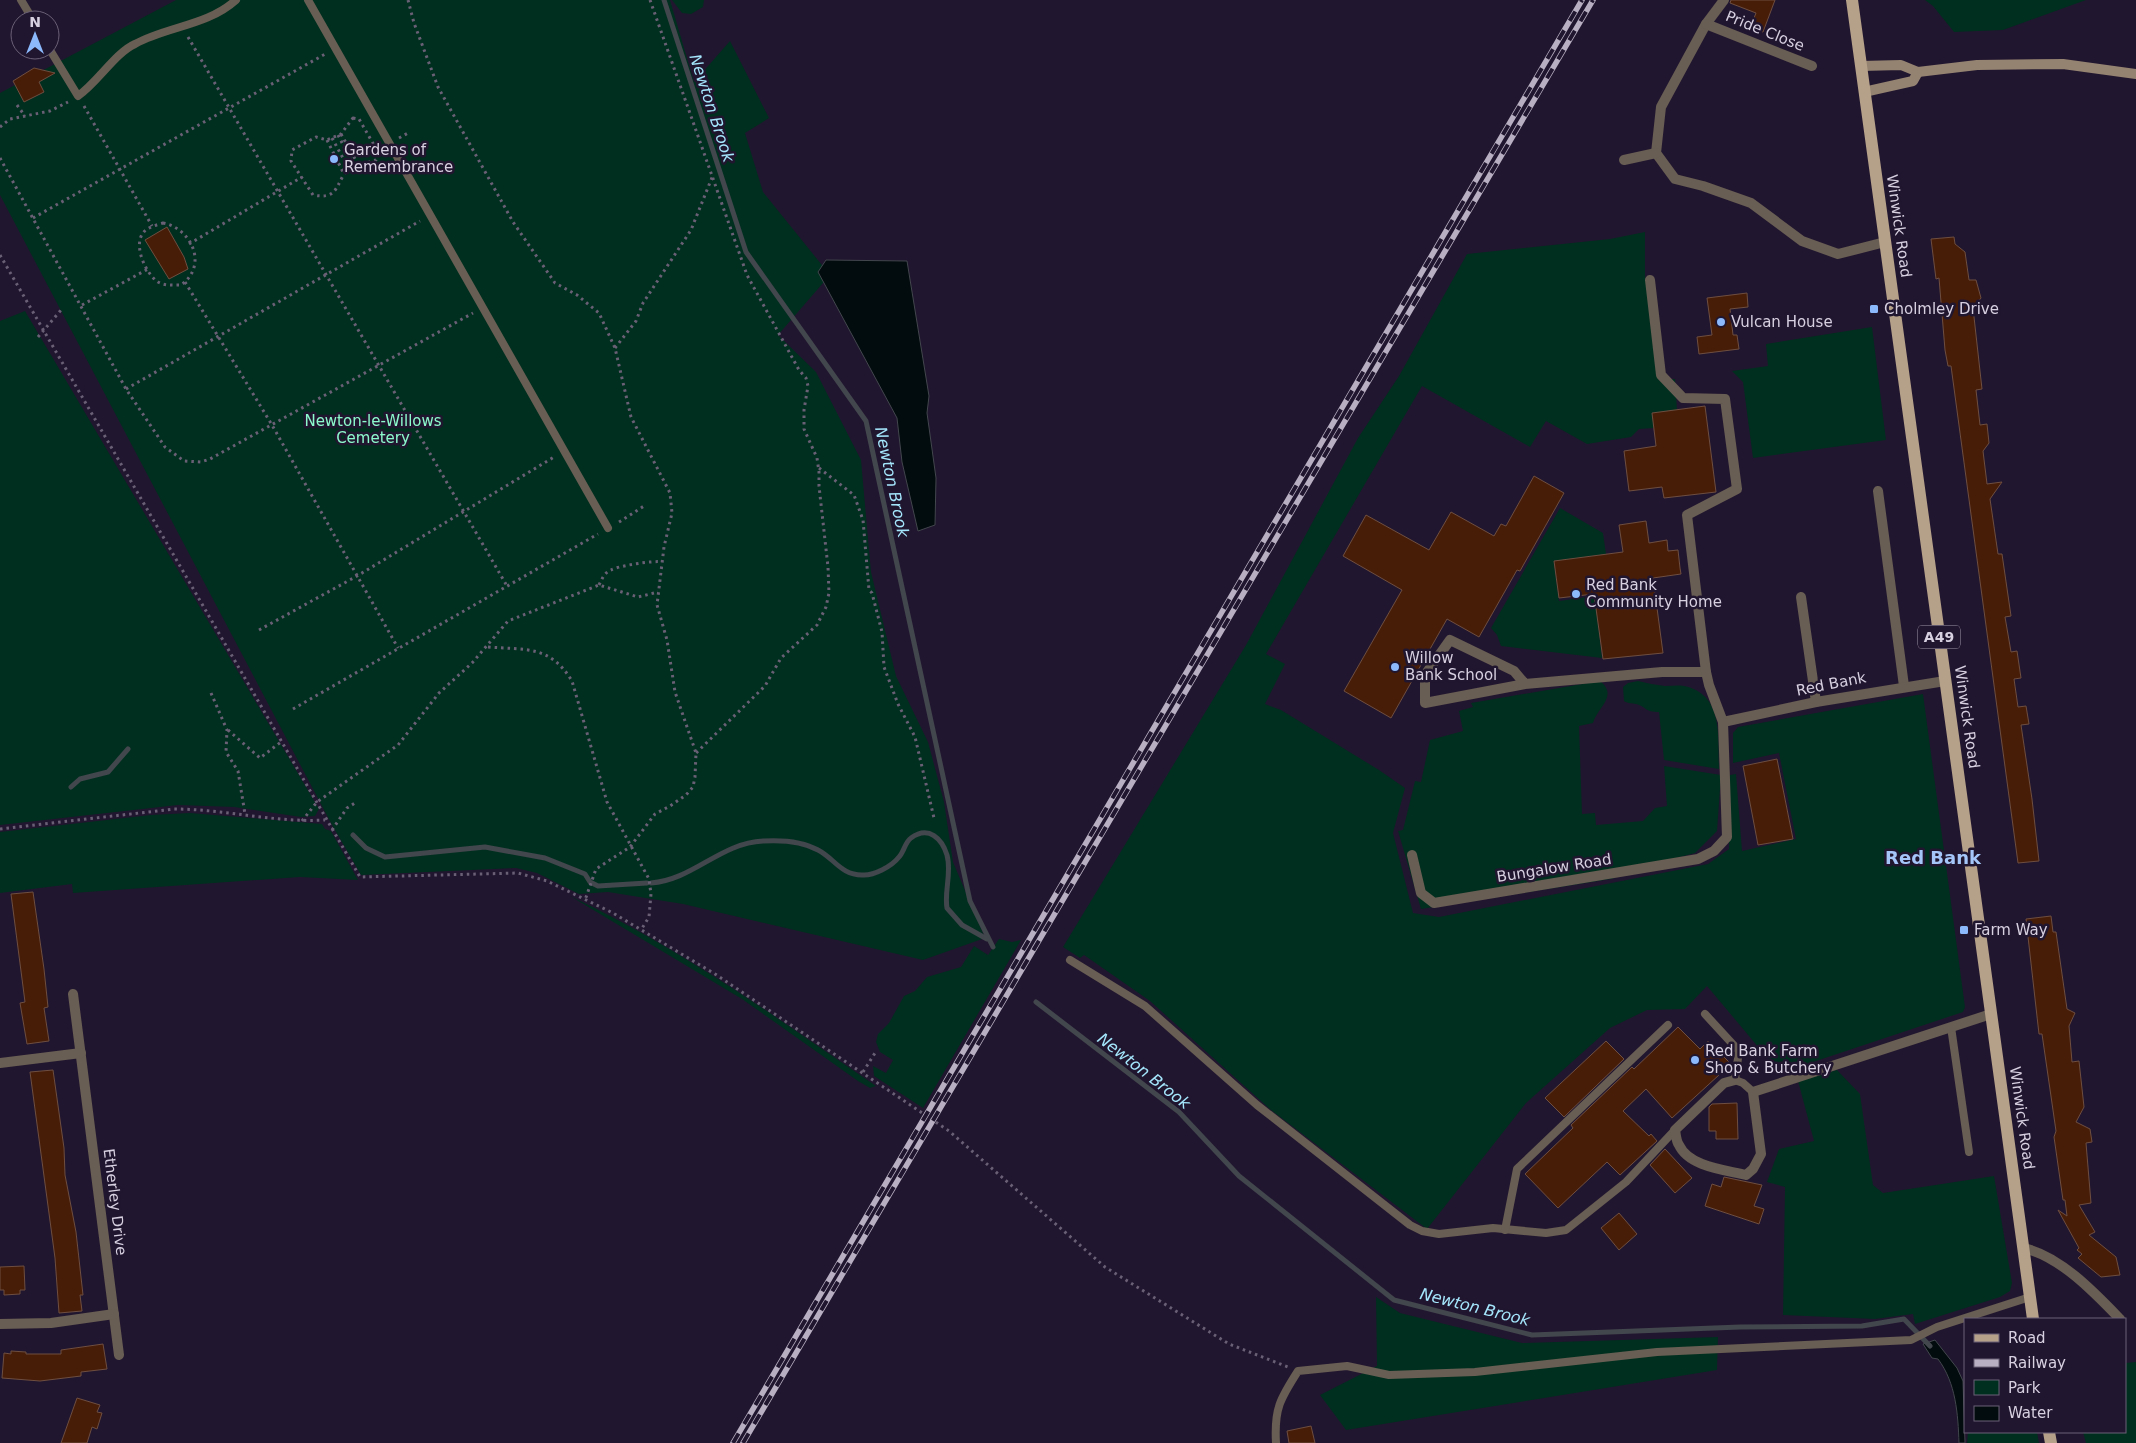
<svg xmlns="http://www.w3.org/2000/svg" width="2136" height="1443" font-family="'DejaVu Sans',sans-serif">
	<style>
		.green { fill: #002f1f }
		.water { fill: #020b0e; stroke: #42464d }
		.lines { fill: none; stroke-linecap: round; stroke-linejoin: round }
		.stream { stroke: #42464d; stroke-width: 5 }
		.building { fill: #481d08; stroke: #6d4e40 }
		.path { stroke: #6a6076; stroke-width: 3; stroke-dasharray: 2.5 4; stroke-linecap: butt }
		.service { stroke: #685e53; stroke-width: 8 }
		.minor { stroke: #685e53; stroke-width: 10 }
		.secondary { stroke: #948371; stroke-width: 10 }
		.primary { stroke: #b5a089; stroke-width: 12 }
		.rail-casing { stroke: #b8b0c2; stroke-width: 5.5 }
		.rail { stroke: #21162f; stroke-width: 4; stroke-dasharray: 11; stroke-linecap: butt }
		.poi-dot { fill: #8bb9fc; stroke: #21162f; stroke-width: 2 }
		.labels { text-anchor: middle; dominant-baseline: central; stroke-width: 5; stroke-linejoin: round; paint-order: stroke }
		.shield { fill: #21162f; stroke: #a098ac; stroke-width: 1 }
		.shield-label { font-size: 14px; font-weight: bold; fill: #d7d0e1 }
		.street-label { font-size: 15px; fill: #d7d0e1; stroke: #21162f }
		.poi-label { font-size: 15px; fill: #d7d0e1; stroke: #21162f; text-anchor: start }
		.park-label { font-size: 15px; fill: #8cfacc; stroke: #21162f }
		.water-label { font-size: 16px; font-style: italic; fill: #a4e6fc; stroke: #21162f }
		.quarter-label { font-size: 18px; font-weight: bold; fill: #a4c6f8; stroke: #21162f }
	</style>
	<rect width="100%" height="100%" fill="#21162f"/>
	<!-- green -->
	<g class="green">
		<path d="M176,0H670L694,82L730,41L769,118L745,133L763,192L830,275L778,335L816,372L861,460L871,572L896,676L928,742L944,802L953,862L985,938L923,960L683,904L608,892L579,894L537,873L516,868L361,875L332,825L0,195V93Z"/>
		<path d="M672,0H704L703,7L691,14L682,13Z"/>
		<path d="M1925,0H2086L2003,30L1954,32L1933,6Z"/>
		<path d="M1645,232V275L1660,380L1675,379L1677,410L1654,428L1639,429L1631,437L1587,444L1546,421L1530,447L1422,386L1266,654L1285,664L1265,704L1281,710L1379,770L1405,788L1393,833L1413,913L1439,917L1708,864L1729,849L1730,775L1736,774L1742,851L1796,839L1779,753L1733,763V733L1738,727L1923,694L1965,1007L1963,1012L1780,1073L1707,986L1685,1009L1647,1010L1610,1028L1526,1103L1427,1229L1271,1110L1150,1001L1084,955L1080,958L1063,947L1246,645L1358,438L1399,376L1467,254L1610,239Z"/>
		<path d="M25,311L319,809L315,816L301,817L234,807L178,805L0,825V321Z"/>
		<path d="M1872,327L1886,440L1753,458L1743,382L1732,371L1768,366L1766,344Z"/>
		<path d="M1560,508L1603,533L1606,554L1554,562L1559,601L1609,594L1620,612L1597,615L1602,658L1501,646L1497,635L1491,628Z"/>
		<path d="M1600,681C1619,696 1597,708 1593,723L1579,726L1582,814L1595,813L1596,825L1643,821L1655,808L1667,806L1664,766L1721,775L1717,831L1695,853L1661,862L1611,879L1421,909L1398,831L1403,830L1415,781L1421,782L1430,740L1463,731L1459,711L1473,707L1471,703Z"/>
		<path d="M1638,681C1647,683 1656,685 1665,686C1671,686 1678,685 1684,686C1724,694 1718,738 1719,769L1664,760L1659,712C1644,712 1647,707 1636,704C1631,703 1629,704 1624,701L1623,687L1628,683Z"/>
		<path d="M190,813L322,824L325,829L331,831L358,880L300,877L73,893L72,884L0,893V832L151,815Z"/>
		<path d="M570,896C679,947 777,1018 876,1086L870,1088L858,1081L742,999Z"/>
		<path d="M999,939L1012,942L1021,940L923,1108L874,1076L873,1066L886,1073L893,1060L880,1052L876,1042L878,1034L889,1023L904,996L915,991L927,977L961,967L974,946L988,955Z"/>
		<path d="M1837,1070L1860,1094L1873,1185L1883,1193L1994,1176L2012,1283L2010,1291L2000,1297L1915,1324L1913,1314L1875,1319L1783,1315L1785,1187L1767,1182L1779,1149L1814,1141L1798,1081Z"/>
		<path d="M1376,1297L1400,1313L1522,1343L1718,1337L1717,1370L1346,1430L1320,1395L1377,1366Z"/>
		<path d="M2136,1362V1443H2086L2083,1432H2125V1363Z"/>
		<path d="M1968,1432H2037L2039,1443H1967Z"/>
	</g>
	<!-- water -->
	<g class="water">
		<path d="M826,260L907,261L929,396L927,413L936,478L935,525L918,531L902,462L897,418L818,272Z"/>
		<path d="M1935,1340L1957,1368L1963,1381L1965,1443H1959C1958,1414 1956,1383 1938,1359L1932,1358L1923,1344Z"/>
	</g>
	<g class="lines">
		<!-- stream -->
		<g class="stream">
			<path d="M664,0L746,252L866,421L970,901L993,947"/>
			<path d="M71,787L80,779L108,772L128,749"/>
			<path d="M353,835L366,848L385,857L485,847L545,858L585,874L590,882L598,886L647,883"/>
			<path d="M651,883C693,880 720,843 763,841C780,840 802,841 818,850C835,859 841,875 862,875C874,876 892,866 899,857C904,852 905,842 911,838C929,825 942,839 947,855C952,873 944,891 947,908L962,925L987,939"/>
			<path d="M1036,1002L1179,1112L1239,1176L1394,1300L1532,1335L1740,1327L1862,1326L1904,1319L1930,1346"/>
		</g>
	</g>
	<!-- building -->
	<g class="building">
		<path d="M1731,0H1775L1763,32L1750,28L1756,13L1730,3Z"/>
		<path d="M34,68L55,73L39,82L44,92L24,102L13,81Z"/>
		<path d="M167,227L184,257L188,269L169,279L145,240Z"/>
		<path d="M1954,237L1955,244L1965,252L1969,280H1976L1981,298L1973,308L1982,389L1976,390L1980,425L1987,424L1989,443L1983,451L1987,484L2002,482L1990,499L1998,554H2002L2011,616L2005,617L2010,646L2011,652L2017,651L2021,678L2014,679L2018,707L2026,706L2029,724L2021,725L2032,799L2039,861L2018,863L1951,366H1948L1945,350L1939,278L1936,279L1931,239Z"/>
		<path d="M1747,293L1748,307L1730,309L1733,335H1737L1739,349L1699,354L1697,337L1712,335L1707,298Z"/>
		<path d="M1705,406L1716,492L1664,498L1662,487L1629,491L1624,451L1656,446L1652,413Z"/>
		<path d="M1534,476L1564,493L1520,571L1517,570L1479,637L1447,619L1391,718L1344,691L1402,590L1343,556L1366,515L1429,550L1451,512L1494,536L1501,524L1506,526Z"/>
		<path d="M1646,521L1649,543L1667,540L1668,551L1678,550L1680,568L1681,574L1653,578L1663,653L1603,659L1594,594L1559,598L1554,561L1623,552L1619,525Z"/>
		<path d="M1777,759L1793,839L1758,845L1743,766Z"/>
		<path d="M33,892L44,969L48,1007L44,1008L49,1041L27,1044L20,1003L25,1002L11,894Z"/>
		<path d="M2051,916L2053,932H2056L2067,1009L2075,1013L2069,1026L2072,1062L2079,1061L2084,1107L2076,1122L2090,1129L2092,1142L2086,1143L2091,1203L2079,1205L2095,1232L2089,1235L2116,1257L2120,1275L2101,1277L2078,1258L2082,1254L2077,1250L2079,1248L2058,1210L2067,1216L2065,1200H2063L2054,1137L2056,1131L2042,1034H2039L2026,919Z"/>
		<path d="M1678,1027L1700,1049L1708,1041L1731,1064L1672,1118L1646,1089L1623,1111L1649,1136L1651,1134L1657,1141L1620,1175L1607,1162L1558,1208L1525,1174L1573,1128L1571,1125L1632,1067L1634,1069Z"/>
		<path d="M1606,1041L1624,1059L1564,1117L1545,1098Z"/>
		<path d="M53,1070L64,1148L65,1175L76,1232L83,1295H80L82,1311L59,1313L55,1258L30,1072Z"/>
		<path d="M1737,1103L1738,1139H1716V1131H1709V1107L1712,1104Z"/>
		<path d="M1665,1149L1692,1178L1675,1193L1650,1165Z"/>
		<path d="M1724,1177L1762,1185L1754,1206L1764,1209L1759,1224L1705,1206L1712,1184L1721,1187Z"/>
		<path d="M1619,1213L1637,1234L1619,1250L1601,1228Z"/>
		<path d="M24,1266L25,1290H20V1294L4,1295V1290H0V1267Z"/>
		<path d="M103,1344L107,1369L81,1372V1376L40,1381L2,1378L4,1353L11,1354V1351L26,1352V1354H61V1350Z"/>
		<path d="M77,1398L100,1405L97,1412L102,1413L97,1429L92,1427L87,1443H61Z"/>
		<path d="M1311,1426L1315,1443H1289L1287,1431Z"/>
	</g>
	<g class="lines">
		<!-- path -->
		<g class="path">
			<path d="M408,0L414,23L438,87L513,222L555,283L577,295L599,313L615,348L631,417L670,493L672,513L664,547L657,605L667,640L675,692L696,753L695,777L693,787L686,795L670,806L655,814L630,847L596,869L585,900"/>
			<path d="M650,0L747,275L799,370L806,378L808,386L804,410V429L817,458L819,472V486L828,567L829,593L826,607L817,625L781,658L765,686L696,753"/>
			<path d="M188,37L507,586"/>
			<path d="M17,105L25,116"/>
			<path d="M84,106L152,226"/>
			<path d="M353,118L359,119L378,152L376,160C369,162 347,169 344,174C335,190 335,199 313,195L291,161L292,150L316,137L327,140L341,134Z"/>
			<path d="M0,127L10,119L50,111L68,102"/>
			<path d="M341,134L359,166"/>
			<path d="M338,135L355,168"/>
			<path d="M332,138L350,171"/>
			<path d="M399,138L410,132"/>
			<path d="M327,140L344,174"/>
			<path d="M0,158L126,389L165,447L184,461L201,462L210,459L473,313"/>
			<path d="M33,218L327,53"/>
			<path d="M163,223C191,228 209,265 181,285C173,285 165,286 158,282C146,274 133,246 143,233C147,227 157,225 163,223Z"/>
			<path d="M189,244L302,177"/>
			<path d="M0,255L360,877L518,873L547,881L613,913L715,974L949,1131L1105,1267L1229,1344L1288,1367"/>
			<path d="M185,282L272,425L398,648"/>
			<path d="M82,305L148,269"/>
			<path d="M38,337L61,310"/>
			<path d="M615,348L636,321L643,303L691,230L713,175"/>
			<path d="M126,389L420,221"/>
			<path d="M819,468L854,495L863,520L869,590L872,593L882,632L884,667L898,704L915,737L934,818"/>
			<path d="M619,522L644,506"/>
			<path d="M599,585C602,579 604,573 611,570C617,566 655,560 662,562"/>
			<path d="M259,630L357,576L554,457"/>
			<path d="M488,647C526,650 550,645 572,681L607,802L649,879L651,894L649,917L641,930"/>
			<path d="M211,693L227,730L226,752L238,771L245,814"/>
			<path d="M293,709L598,534"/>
			<path d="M228,730L260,758L281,742"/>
			<path d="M302,821L317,802L398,745L439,693L472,663L508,621L599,585L638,597L658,592"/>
			<path d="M0,829L174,809C225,809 275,823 325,820"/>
			<path d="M332,830L347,808L355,803"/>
			<path d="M863,1072L875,1053"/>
		</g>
		<!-- service -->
		<g class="service">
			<path d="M21,0L33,20"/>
			<path d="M308,0L608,528"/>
			<path d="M50,50L78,96C98,82 115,53 135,44C168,26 207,26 236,0"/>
			<path d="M1070,960L1145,1006L1257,1105L1410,1225L1422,1231L1439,1234L1493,1228L1546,1233L1566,1230L1626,1182L1675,1130"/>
			<path d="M1705,1014L1739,1051L1735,1080L1743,1083L1753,1092"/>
			<path d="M1951,1027L1969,1152"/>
			<path d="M1505,1230L1517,1169L1668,1025"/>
			<path d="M1276,1443C1274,1409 1280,1399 1298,1371L1347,1366L1389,1375L1475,1372L1657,1352L1911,1340L1937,1327L2030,1297"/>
		</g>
		<!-- minor -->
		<g class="minor">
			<path d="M1724,0L1706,24L1661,107L1656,153L1675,179L1703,186L1751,203L1802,241L1838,254L1885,242"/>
			<path d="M1706,24L1812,66"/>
			<path d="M1624,160L1656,153"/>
			<path d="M1878,491L1904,686"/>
			<path d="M1801,597L1816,702"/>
			<path d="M1525,684L1514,671L1450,640L1425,675V703L1525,684L1662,672H1706"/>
			<path d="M1723,722L1816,702L1945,681"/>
			<path d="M1412,855L1421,893L1434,903L1698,859L1714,851L1727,837L1723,722L1709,685L1706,672L1687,515L1737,489L1725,399L1683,398L1661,375L1650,280"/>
			<path d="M73,994L119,1355"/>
			<path d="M0,1063L81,1053"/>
			<path d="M1735,1080L1724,1083L1675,1130C1676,1135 1676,1141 1679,1145C1689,1167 1726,1170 1746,1175L1753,1169L1761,1154L1753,1092L1991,1014"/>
			<path d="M2023,1248C2059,1255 2095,1293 2120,1319"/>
			<path d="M0,1324L51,1323L114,1314"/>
		</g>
		<!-- secondary -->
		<g class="secondary">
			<path d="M1861,66L1901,65L1918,72L1977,65L2063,64L2136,74"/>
			<path d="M1864,92L1913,81L1918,72"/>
		</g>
		<!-- primary -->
		<g class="primary">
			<path d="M1852,0L2033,1319"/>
			<path d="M2049,1432L2051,1443"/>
		</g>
		<!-- rail casing -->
		<g class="rail-casing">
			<g id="rail">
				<path d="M733,1443L1582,0"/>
				<path d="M743,1443L1593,0"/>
			</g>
		</g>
		<!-- rail -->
		<use href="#rail" class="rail"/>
	</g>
	<!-- markers -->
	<g class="poi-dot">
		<circle cx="334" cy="159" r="5"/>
		<rect x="1869" y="304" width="10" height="10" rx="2.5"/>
		<circle cx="1721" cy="322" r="5"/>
		<circle cx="1576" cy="594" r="5"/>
		<circle cx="1395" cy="667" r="5"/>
		<rect x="1959" y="925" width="10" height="10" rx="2.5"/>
		<circle cx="1695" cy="1060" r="5"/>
	</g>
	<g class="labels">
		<!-- shield labels -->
		<rect class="shield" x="1918" y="625.5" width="42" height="23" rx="4"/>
		<g class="shield-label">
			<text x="1939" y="637">A49</text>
		</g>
		<!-- street labels -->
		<g class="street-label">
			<text transform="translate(1765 31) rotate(22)">Pride Close</text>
			<text transform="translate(1899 226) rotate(82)">Winwick Road</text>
			<text transform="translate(1831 684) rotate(-11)">Red Bank</text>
			<text transform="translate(1967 717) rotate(82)">Winwick Road</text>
			<text transform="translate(1554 868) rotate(-9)">Bungalow Road</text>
			<text transform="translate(2022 1118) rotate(82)">Winwick Road</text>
			<text transform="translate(115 1202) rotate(83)">Etherley Drive</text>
		</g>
		<!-- poi labels -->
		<g class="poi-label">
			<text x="344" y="150">Gardens of<tspan x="344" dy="17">Remembrance</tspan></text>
			<text x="1884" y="309">Cholmley Drive</text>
			<text x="1731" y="322">Vulcan House</text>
			<text x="1586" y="585">Red Bank<tspan x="1586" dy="17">Community Home</tspan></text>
			<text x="1405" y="658">Willow<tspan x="1405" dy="17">Bank School</tspan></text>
			<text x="1974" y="930">Farm Way</text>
			<text x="1705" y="1051">Red Bank Farm<tspan x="1705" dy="17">Shop &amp; Butchery</tspan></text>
		</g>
		<!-- park labels -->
		<g class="park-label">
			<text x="373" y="421">Newton-le-Willows<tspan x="373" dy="17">Cemetery</tspan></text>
		</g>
		<!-- water labels -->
		<g class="water-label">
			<text transform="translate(712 108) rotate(72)">Newton Brook</text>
			<text transform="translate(892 482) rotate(78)">Newton Brook</text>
			<text transform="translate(1144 1071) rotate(38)">Newton Brook</text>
			<text transform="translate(1475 1307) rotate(14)">Newton Brook</text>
		</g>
		<!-- quarter labels -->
		<g class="quarter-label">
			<text x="1933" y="857">Red Bank</text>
		</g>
	</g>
	<!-- legend -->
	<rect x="1964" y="1318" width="162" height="115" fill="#21162f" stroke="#6a6076"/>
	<rect x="1974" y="1334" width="25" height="8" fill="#b5a089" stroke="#6a6076"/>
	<text x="2008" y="1343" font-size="15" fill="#d7d0e1">Road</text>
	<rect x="1974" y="1359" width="25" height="8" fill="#b8b0c2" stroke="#6a6076"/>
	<text x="2008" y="1368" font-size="15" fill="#d7d0e1">Railway</text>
	<rect x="1974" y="1380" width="25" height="15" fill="#002f1f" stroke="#6a6076"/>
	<text x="2008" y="1393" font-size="15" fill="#d7d0e1">Park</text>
	<rect x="1974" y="1406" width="25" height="15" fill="#020b0e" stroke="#6a6076"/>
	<text x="2008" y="1418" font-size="15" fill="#d7d0e1">Water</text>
	<!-- north arrow -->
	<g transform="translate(35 35)"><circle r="24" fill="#21162f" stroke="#6a6076"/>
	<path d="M0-4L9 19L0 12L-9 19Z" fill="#8bb9fc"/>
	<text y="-8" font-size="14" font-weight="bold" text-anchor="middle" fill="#d7d0e1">N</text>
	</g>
</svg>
